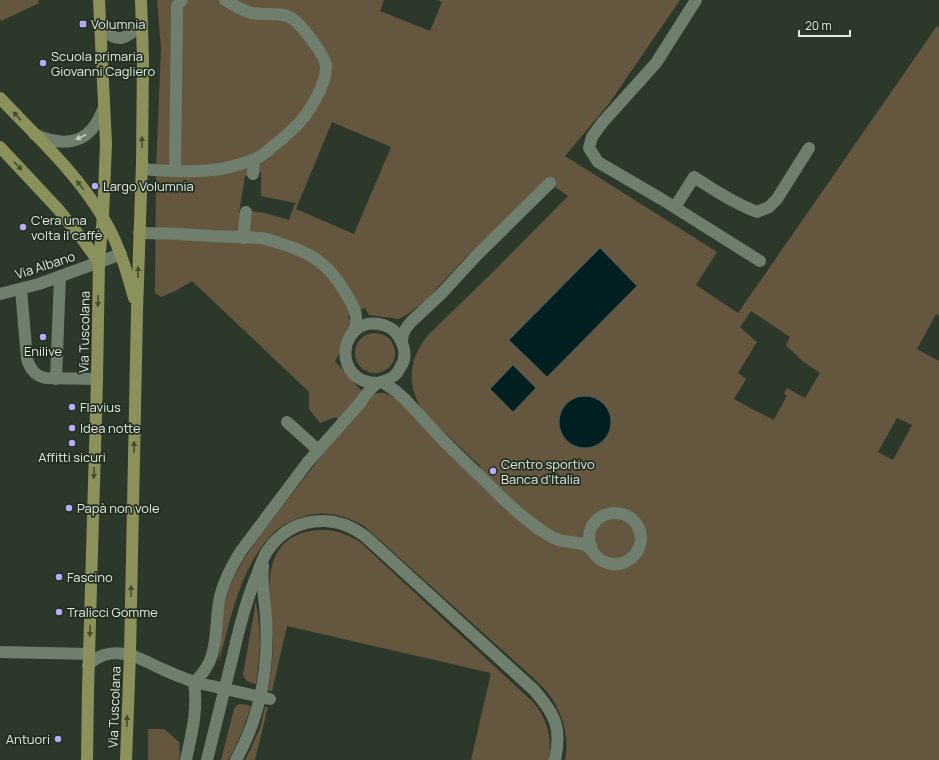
<svg xmlns="http://www.w3.org/2000/svg" width="939" height="760" font-family="Manrope,sans-serif">
	<style>
		.green { fill: #65573f; fill-rule: evenodd }
		.water { fill: #011f20; stroke: #455c5a }
		.lines { fill: none; stroke-linecap: round; stroke-linejoin: round }
		.minor { stroke: #707e6d; stroke-width: 12 }
		.major { stroke: #8b915b; stroke-width: 12 }
		.oneway { fill: #424c31 }
		.oneway2 { fill: #c6cfc4 }
		.poi-dot { fill: #b6acf8; stroke: #222e1f; stroke-width: 1.5 }
		.labels { text-anchor: middle; dominant-baseline: central; stroke-width: 3.5; stroke-linejoin: round; paint-order: stroke }
		.poi-label { font-size: 13px; fill: #e3eae1; stroke: #222e1f; text-anchor: start }
		.street-label { font-size: 13px; fill: #e3eae1; stroke: #222e1f }
	</style>
	<rect width="100%" height="100%" fill="#2c3829"/>
	<!-- green -->
	<g class="green">
		<path d="M0,0H38L39,3L1,21L0,18Z"/>
		<path d="M157,0H384L380,11L430,31L442,2L438,0H680L608,105L565,156L717,252L696,285L738,313L937,26L939,28V316L936,314L917,349L939,361V760H565C570,737 562,710 547,692C542,686 535,680 529,674L364,526C346,516 325,510 305,516C295,519 286,523 278,529C274,531 272,535 269,538C240,569 230,621 219,662C221,635 221,608 231,584C241,560 257,540 272,520C296,488 321,457 345,426L336,417L320,423L309,409V392L192,281L177,290L161,297L155,293L156,170L161,48ZM332,122L391,147L354,234L296,209ZM261,172V196L295,203L289,220L265,213L252,211L239,213L245,176ZM547,181L568,196L492,273L428,335C408,360 406,386 424,413L481,467L474,474L401,402C386,392 383,390 367,396L360,389L335,361L341,351L345,338L350,321L348,316L365,308L369,315L399,319L408,314L426,300L467,256ZM751,311L790,337L786,345L801,360L820,373L805,398L787,388L784,394L787,395L774,420L752,409L734,399L746,379L738,373L757,342L740,327ZM897,418L912,425L893,460L878,452Z"/>
		<circle cx="375" cy="353" r="20"/>
		<path d="M324,530C338,530 349,535 360,542L534,703C548,721 552,737 549,760H471L491,673L287,626L272,691H268C271,674 273,658 273,642C272,607 257,553 297,535C305,531 315,530 324,530Z"/>
		<path d="M255,602C258,609 258,616 259,624C261,644 259,663 256,684C249,682 245,682 243,674L254,613Z"/>
		<path d="M241,704L251,706C245,725 238,743 228,760H221L234,709L237,705Z"/>
		<path d="M265,707H268L255,760H245L250,750L260,728Z"/>
		<path d="M148,729H164L179,742L180,754L179,760H148Z"/>
	</g>
	<!-- water -->
	<g class="water">
		<path d="M600,248L637,286L547,377L509,340Z"/>
		<path d="M513,365L536,388L513,412L490,389Z"/>
		<circle cx="585" cy="422" r="26"/>
	</g>
	<g class="lines">
		<!-- minor -->
		<g class="minor">
			<path d="M696,0L656,63L602,123L592,137L589,148L598,162L663,200L760,261"/>
			<path d="M101,27C118,46 127,38 142,23"/>
			<path d="M34,134C53,143 77,147 92,129C97,123 101,115 104,107"/>
			<path d="M142,169C168,171 194,173 220,169C231,167 242,164 252,160C260,158 267,152 272,147C280,141 288,134 295,127C308,115 327,84 326,66C325,55 302,26 293,19C283,11 265,16 252,13C242,11 234,5 225,0"/>
			<path d="M175,171L177,14V6L182,0"/>
			<path d="M253,174L254,160"/>
			<path d="M675,207L694,177C714,190 734,203 757,212L769,207L777,199L809,148"/>
			<path d="M139,233C164,233 188,234 212,236C229,237 245,237 261,238C267,239 273,241 279,243C310,252 328,263 345,292C354,307 361,317 352,334"/>
			<path d="M243,238L246,212"/>
			<path d="M21,289L27,359C30,369 35,376 46,378L97,379"/>
			<path d="M0,294L39,284L121,254"/>
			<path d="M402,341C402,333 406,328 411,322L443,292L476,256L550,183"/>
			<path d="M56,379L60,276"/>
			<path d="M382,382C387,385 392,388 397,392C403,397 409,403 414,409C424,419 433,430 443,440C455,452 467,464 480,476C495,491 509,506 526,519C536,527 547,536 559,540C568,543 580,541 588,547C591,549 594,553 596,556C604,564 617,567 627,561C640,554 645,538 637,525C624,504 590,512 589,537C589,542 591,547 593,552"/>
			<path d="M287,422L318,450"/>
			<path d="M0,652L89,654"/>
			<path d="M88,665C93,660 98,657 104,655C126,649 143,660 162,669C173,674 183,678 194,682C220,660 214,632 219,602C222,584 231,567 241,551L307,463L360,403C364,397 372,386 378,383C380,382 382,382 384,381C391,379 397,375 400,368C407,358 405,347 399,337C395,330 387,325 379,324C338,318 331,383 378,383"/>
			<path d="M186,760C192,732 198,711 194,682L270,699"/>
			<path d="M207,760C216,724 225,687 234,651C240,624 247,598 258,572C260,566 263,559 266,553C289,517 333,511 366,537L534,690C555,714 562,728 555,760"/>
			<path d="M236,760C260,717 269,667 266,618C265,600 261,584 263,566"/>
		</g>
		<!-- major -->
		<g class="major">
			<path d="M0,98C36,136 75,171 102,216C118,241 126,269 134,298"/>
			<path d="M0,147L58,209L82,239L99,262"/>
			<path d="M87,760L88,691L97,379L99,262L103,216L106,144L99,0"/>
			<path d="M126,760L130,654L137,311L142,163L143,58L141,0"/>
		</g>
	</g>
	<!-- one-way arrows -->
	<defs><path id="oneway-solid" d="M-6-.8H1V-3.2L6.5 0L1 3.2V.8H-6Z"/></defs>
	<g class="oneway">
		<use href="#oneway-solid" transform="translate(17 116) rotate(-133)"/>
		<use href="#oneway-solid" transform="translate(142 142) rotate(-90)"/>
		<use href="#oneway-solid" transform="translate(18 166) rotate(46)"/>
		<use href="#oneway-solid" transform="translate(80 185) rotate(-128)"/>
		<use href="#oneway-solid" transform="translate(138 272) rotate(-88)"/>
		<use href="#oneway-solid" transform="translate(98 301) rotate(91)"/>
		<use href="#oneway-solid" transform="translate(134 447) rotate(-89)"/>
		<use href="#oneway-solid" transform="translate(94 473) rotate(92)"/>
		<use href="#oneway-solid" transform="translate(131 591) rotate(-89)"/>
		<use href="#oneway-solid" transform="translate(90 631) rotate(92)"/>
		<use href="#oneway-solid" transform="translate(127 721) rotate(-89)"/>
	</g>
	<use class="oneway2" href="#oneway-solid" transform="translate(81 137) rotate(154)"/>
	<!-- markers -->
	<g class="poi-dot">
		<rect x="79" y="20" width="8" height="8" rx="2"/>
		<circle cx="43" cy="63" r="4"/>
		<circle cx="95" cy="186" r="4"/>
		<circle cx="23" cy="227" r="4"/>
		<circle cx="43" cy="337" r="4"/>
		<circle cx="72" cy="407" r="4"/>
		<circle cx="72" cy="428" r="4"/>
		<circle cx="72" cy="443" r="4"/>
		<circle cx="493" cy="471" r="4"/>
		<circle cx="69" cy="508" r="4"/>
		<circle cx="59" cy="577" r="4"/>
		<circle cx="59" cy="612" r="4"/>
		<circle cx="58" cy="739" r="4"/>
	</g>
	<g class="labels">
		<!-- poi labels -->
		<g class="poi-label">
			<text x="91" y="24">Volumnia</text>
			<text x="51" y="56">Scuola primaria<tspan x="51" dy="15">Giovanni Cagliero</tspan></text>
			<text x="103" y="186">Largo Volumnia</text>
			<text x="31" y="220">C'era una<tspan x="31" dy="15">volta il caffè</tspan></text>
			<text x="43" y="351" text-anchor="middle">Enilive</text>
			<text x="80" y="407">Flavius</text>
			<text x="80" y="428">Idea notte</text>
			<text x="72" y="457" text-anchor="middle">Affitti sicuri</text>
			<text x="501" y="464">Centro sportivo<tspan x="501" dy="15">Banca d'Italia</tspan></text>
			<text x="77" y="508">Papà non vole</text>
			<text x="67" y="577">Fascino</text>
			<text x="67" y="612">Tralicci Gomme</text>
			<text x="50" y="739" text-anchor="end">Antuori</text>
		</g>
		<!-- street labels -->
		<g class="street-label">
			<text transform="translate(45 265) rotate(-18)">Via Albano</text>
			<text transform="translate(84 332) rotate(-89)">Via Tuscolana</text>
			<text transform="translate(114 707) rotate(-88)">Via Tuscolana</text>
		</g>
	</g>
	<!-- scale -->
	<path d="M799 30v6h51v-6" fill="none" stroke="#e3eae1" stroke-width="2"/>
	<text x="805" y="30" font-size="12" fill="#e3eae1" stroke="#222e1f" stroke-width="3" paint-order="stroke">20 m</text>
</svg>
